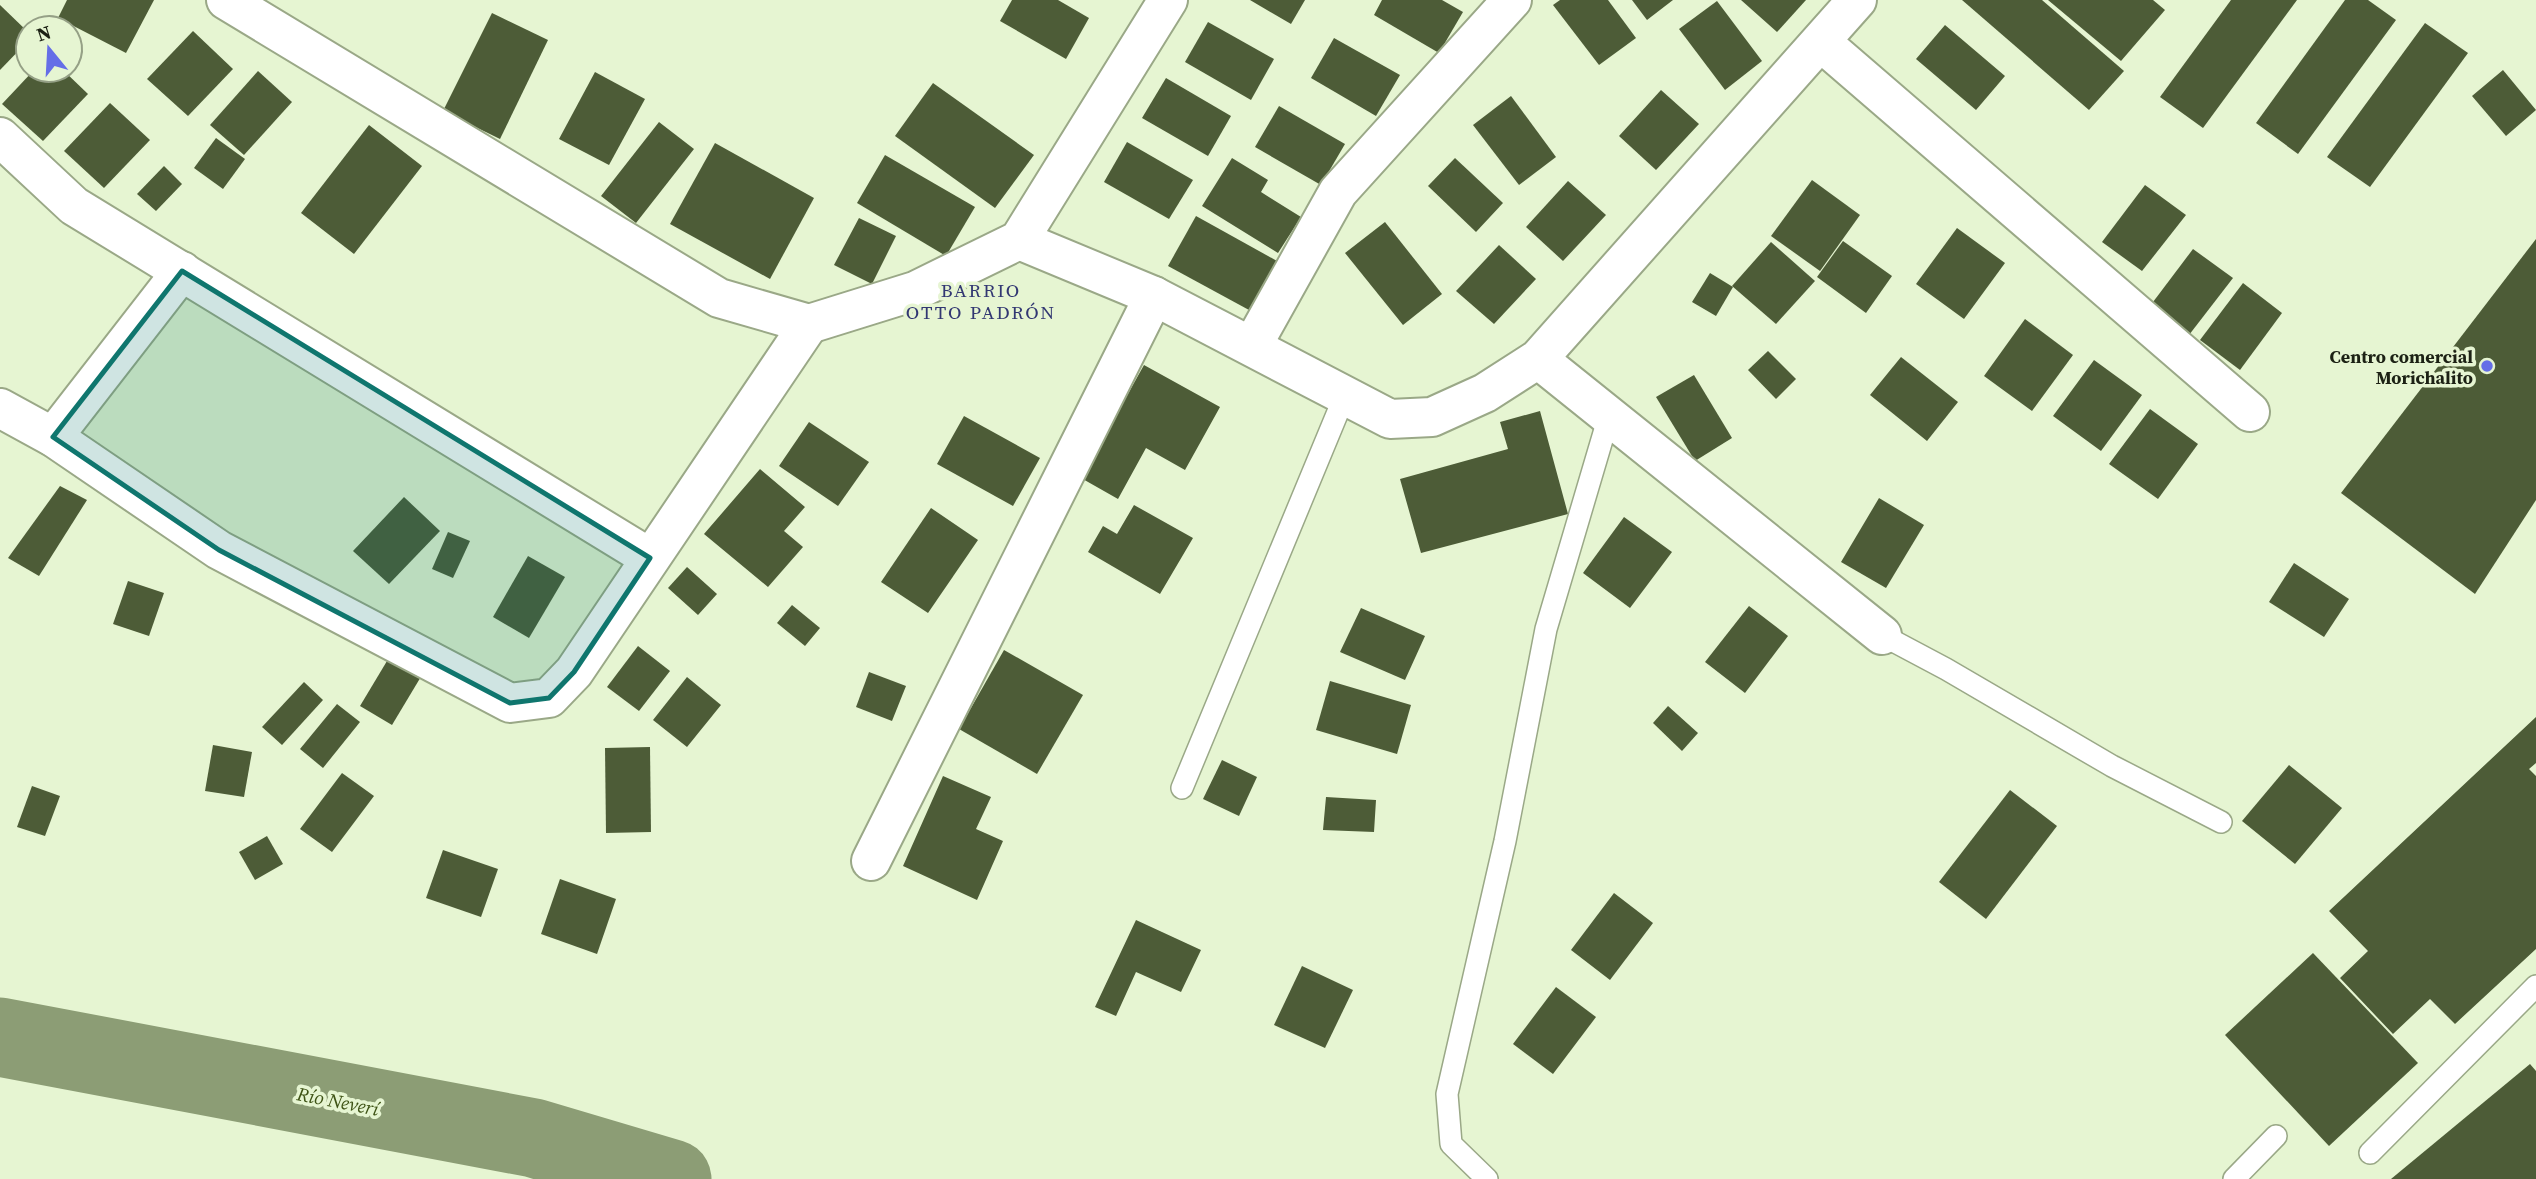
<svg xmlns="http://www.w3.org/2000/svg" width="2536" height="1179" font-family="'Source Serif 4',serif">
	<style>
		.lines { fill: none; stroke-linecap: round; stroke-linejoin: round }
		.river { stroke: #8c9d75; stroke-width: 79 }
		.building { fill: #4d5c37 }
		.lane-casing { stroke: #9aa887; stroke-width: 24 }
		.street-casing { stroke: #9aa887; stroke-width: 42 }
		.lane { stroke: #fff; stroke-width: 21 }
		.street { stroke: #fff; stroke-width: 38 }
		.marked { fill: #0f766e; fill-opacity: 0.2; stroke: #0f766e; stroke-width: 5; stroke-linejoin: round }
		.poi-dot { fill: #656ee7; stroke: #e6f5d2; stroke-width: 2.5 }
		.labels { text-anchor: middle; dominant-baseline: central; stroke-width: 7; stroke-linejoin: round; paint-order: stroke }
		.poi-label { font-size: 18px; font-weight: bold; fill: #1c2114; stroke: #e6f5d2; text-anchor: end }
		.neighbourhood-label { font-size: 19px; letter-spacing: 2px; fill: #323772; stroke: #e6f5d2 }
		.water-label { font-size: 19px; font-style: italic; fill: #3e5315; stroke: #e6f5d2 }
	</style>
	<rect width="100%" height="100%" fill="#e6f5d2"/>
	<g class="lines">
		<!-- river -->
		<path class="river" d="M0,1037L534,1138L672,1179"/>
	</g>
	<!-- building -->
	<g class="building">
		<path d="M67,0H154L126,53L58,18Z"/>
		<path d="M1012,0H1058L1089,18L1066,59L1000,21Z"/>
		<path d="M1250,0H1305L1291,24Z"/>
		<path d="M1382,0H1442L1463,12L1439,53L1374,15Z"/>
		<path d="M1560,0H1608L1636,38L1599,65L1553,5Z"/>
		<path d="M1632,0H1673L1647,20Z"/>
		<path d="M1741,0H1806L1777,32Z"/>
		<path d="M1962,0H2042L2124,71L2089,110Z"/>
		<path d="M2048,0H2153L2165,10L2121,61Z"/>
		<path d="M2231,0H2297L2203,128L2160,97Z"/>
		<path d="M2345,0H2368L2396,20L2298,154L2256,123Z"/>
		<path d="M1717,1L1762,61L1725,90L1679,29Z"/>
		<path d="M0,5L28,32V41L0,70Z"/>
		<path d="M492,13L548,40L500,139L443,111Z"/>
		<path d="M1208,22L1274,59L1251,100L1185,62Z"/>
		<path d="M2425,23L2468,53L2370,187L2327,157Z"/>
		<path d="M1945,25L2005,76L1976,110L1916,59Z"/>
		<path d="M193,31L233,69L188,116L147,79Z"/>
		<path d="M1334,38L1400,75L1376,116L1311,78Z"/>
		<path d="M34,70H63L88,94L43,141L2,104Z"/>
		<path d="M2503,70L2536,110L2506,136L2472,96Z"/>
		<path d="M258,71L292,102L244,155L210,125Z"/>
		<path d="M595,72L645,99L609,165L559,139Z"/>
		<path d="M1166,78L1231,116L1208,156L1142,118Z"/>
		<path d="M933,83L1034,155L995,208L895,136Z"/>
		<path d="M1661,90L1699,124L1656,170L1619,136Z"/>
		<path d="M1511,96L1556,157L1519,185L1473,125Z"/>
		<path d="M110,103L150,140L104,188L64,151Z"/>
		<path d="M1279,106L1345,144L1321,185L1255,147Z"/>
		<path d="M659,122L694,149L636,223L601,196Z"/>
		<path d="M369,125L422,166L354,254L301,213Z"/>
		<path d="M216,138L245,159L223,189L194,168Z"/>
		<path d="M1127,142L1193,180L1169,219L1104,182Z"/>
		<path d="M715,143L814,198L770,279L670,224Z"/>
		<path d="M885,155L975,207L946,256L857,203Z"/>
		<path d="M1232,158L1268,180L1261,192L1301,217L1278,253L1202,206Z"/>
		<path d="M1455,158L1503,203L1476,232L1428,186Z"/>
		<path d="M164,166L182,184L156,211L137,194Z"/>
		<path d="M1812,180L1860,215L1820,271L1771,236Z"/>
		<path d="M1568,181L1606,215L1563,261L1526,227Z"/>
		<path d="M2145,185L2186,215L2142,271L2102,242Z"/>
		<path d="M1196,216L1277,261L1249,310L1168,266Z"/>
		<path d="M859,218L896,236L872,284L834,265Z"/>
		<path d="M1385,222L1442,294L1403,325L1345,253Z"/>
		<path d="M1957,228L2005,263L1964,319L1916,284Z"/>
		<path d="M2536,239V500L2475,594L2341,493Z"/>
		<path d="M1843,241L1892,276L1866,313L1817,277Z"/>
		<path d="M1771,242L1815,281L1776,324L1732,286Z"/>
		<path d="M1499,245L1536,279L1494,324L1456,291Z"/>
		<path d="M2193,249L2233,278L2189,335L2150,306Z"/>
		<path d="M1710,273L1733,287L1716,316L1692,302Z"/>
		<path d="M2243,283L2282,313L2240,370L2200,340Z"/>
		<path d="M2025,319L2073,355L2032,411L1984,376Z"/>
		<path d="M1768,351L1796,379L1776,399L1748,370Z"/>
		<path d="M1901,357L1958,402L1927,441L1870,395Z"/>
		<path d="M2094,360L2142,395L2101,451L2053,416Z"/>
		<path d="M1144,365L1220,407L1185,470L1146,448L1118,499L1081,478Z"/>
		<path d="M1694,375L1732,438L1695,461L1656,397Z"/>
		<path d="M2150,409L2198,444L2158,499L2109,464Z"/>
		<path d="M1540,411L1568,514L1421,553L1400,479L1508,449L1500,422Z"/>
		<path d="M964,416L1040,458L1013,506L937,464Z"/>
		<path d="M809,422L869,462L838,506L779,466Z"/>
		<path d="M760,469L805,507L784,531L803,547L768,587L704,534Z"/>
		<path d="M60,486L87,500L39,576L8,558Z"/>
		<path d="M404,497L440,531L389,584L353,551Z"/>
		<path d="M1879,498L1924,525L1886,588L1841,562Z"/>
		<path d="M1134,505L1193,538L1160,594L1088,552L1103,526L1117,534Z"/>
		<path d="M931,508L978,540L928,613L881,582Z"/>
		<path d="M1624,517L1672,552L1630,608L1583,573Z"/>
		<path d="M448,532L470,541L453,578L432,569Z"/>
		<path d="M528,556L565,577L529,638L493,617Z"/>
		<path d="M2294,563L2349,599L2324,637L2269,602Z"/>
		<path d="M687,567L717,594L698,615L668,588Z"/>
		<path d="M128,581L164,593L149,636L113,624Z"/>
		<path d="M792,605L820,628L805,646L777,623Z"/>
		<path d="M1749,606L1788,636L1745,693L1705,662Z"/>
		<path d="M1361,608L1425,636L1405,680L1340,652Z"/>
		<path d="M638,646L670,671L639,711L607,687Z"/>
		<path d="M1004,650L1083,695L1037,774L959,729Z"/>
		<path d="M390,656L422,675L392,725L360,706Z"/>
		<path d="M869,672L906,686L892,721L856,707Z"/>
		<path d="M687,677L721,705L687,747L653,720Z"/>
		<path d="M1330,681L1411,705L1397,754L1316,730Z"/>
		<path d="M304,682L323,700L282,745L262,727Z"/>
		<path d="M337,704L360,722L323,768L300,749Z"/>
		<path d="M1668,706L1698,733L1682,751L1653,723Z"/>
		<path d="M2536,717V763L2529,769L2536,776V949L2455,1024L2430,999L2393,1034L2340,978L2368,951L2329,911Z"/>
		<path d="M213,745L252,752L244,797L205,791Z"/>
		<path d="M650,747L651,832L606,833L605,748Z"/>
		<path d="M1222,760L1257,777L1239,816L1203,799Z"/>
		<path d="M2289,765L2342,808L2295,864L2242,821Z"/>
		<path d="M342,773L374,796L332,852L300,829Z"/>
		<path d="M943,776L991,797L976,829L1003,841L977,900L903,866Z"/>
		<path d="M32,786L60,796L45,836L17,827Z"/>
		<path d="M2010,790L2057,826L1986,919L1939,882Z"/>
		<path d="M1326,797L1376,800L1374,832L1323,830Z"/>
		<path d="M267,836L283,864L255,880L239,852Z"/>
		<path d="M443,850L498,869L481,917L426,898Z"/>
		<path d="M560,879L616,899L597,954L541,934Z"/>
		<path d="M1614,893L1653,923L1610,980L1571,950Z"/>
		<path d="M1136,920L1201,950L1181,992L1136,972L1116,1016L1095,1007Z"/>
		<path d="M2313,953L2418,1063L2329,1146L2225,1035Z"/>
		<path d="M1302,966L1353,990L1325,1048L1274,1025Z"/>
		<path d="M1556,987L1596,1017L1553,1074L1513,1044Z"/>
		<path d="M2530,1064L2536,1071V1179H2391Z"/>
	</g>
	<g class="lines">
		<!-- lane casing -->
		<g class="lane-casing">
			<g id="lane">
				<path d="M1882,635L1946,669L2112,766L2221,822"/>
				<path d="M1182,788L1345,395"/>
				<path d="M2370,1153L2536,986"/>
				<path d="M1487,1179L1451,1144L1447,1094L1505,841L1546,629L1609,416"/>
				<path d="M2234,1179L2276,1136"/>
			</g>
		</g>
		<!-- street casing -->
		<g class="street-casing">
			<g id="street">
				<path d="M226,0L719,298L809,324L915,291L1019,240L1168,0"/>
				<path d="M1821,42L2250,412"/>
				<path d="M0,137L74,206L650,558"/>
				<path d="M1019,240L1154,296L1390,419L1432,417L1485,393L1538,359L1857,0"/>
				<path d="M1252,346L1338,192L1512,0"/>
				<path d="M1538,359L1882,635"/>
				<path d="M0,408L53,437L219,550L510,703L549,698L574,672L809,324"/>
				<path d="M53,437L182,271"/>
				<path d="M871,861L1154,296"/>
			</g>
		</g>
		<!-- lane -->
		<use href="#lane" class="lane"/>
		<!-- street -->
		<use href="#street" class="street"/>
	</g>
	<!-- marked area -->
	<path class="marked" d="M182,271L650,558L574,672L549,698L510,703L219,550L53,437Z"/>
	<!-- markers -->
	<circle class="poi-dot" cx="2487" cy="366" r="7"/>
	<g class="labels">
		<!-- poi labels -->
		<g class="poi-label">
			<text x="2473" y="356">Centro comercial<tspan x="2473" dy="21">Morichalito</tspan></text>
		</g>
		<!-- neighbourhood labels -->
		<g class="neighbourhood-label">
			<text x="981" y="290">BARRIO<tspan x="981" dy="22">OTTO PADRÓN</tspan></text>
		</g>
		<!-- water labels -->
		<g class="water-label">
			<text transform="translate(338 1101) rotate(11)">Río Neverí</text>
		</g>
	</g>
	<!-- north arrow -->
	<g transform="translate(49 49) rotate(342)"><circle r="33" fill="#e6f5d2" stroke="#95a086" stroke-width="2"/>
	<path d="M0-5L12 26L0 18L-12 26Z" fill="#656ee7"/>
	<text y="-10" font-size="19" font-weight="bold" text-anchor="middle" fill="#1c2114">N</text>
	</g>
</svg>
